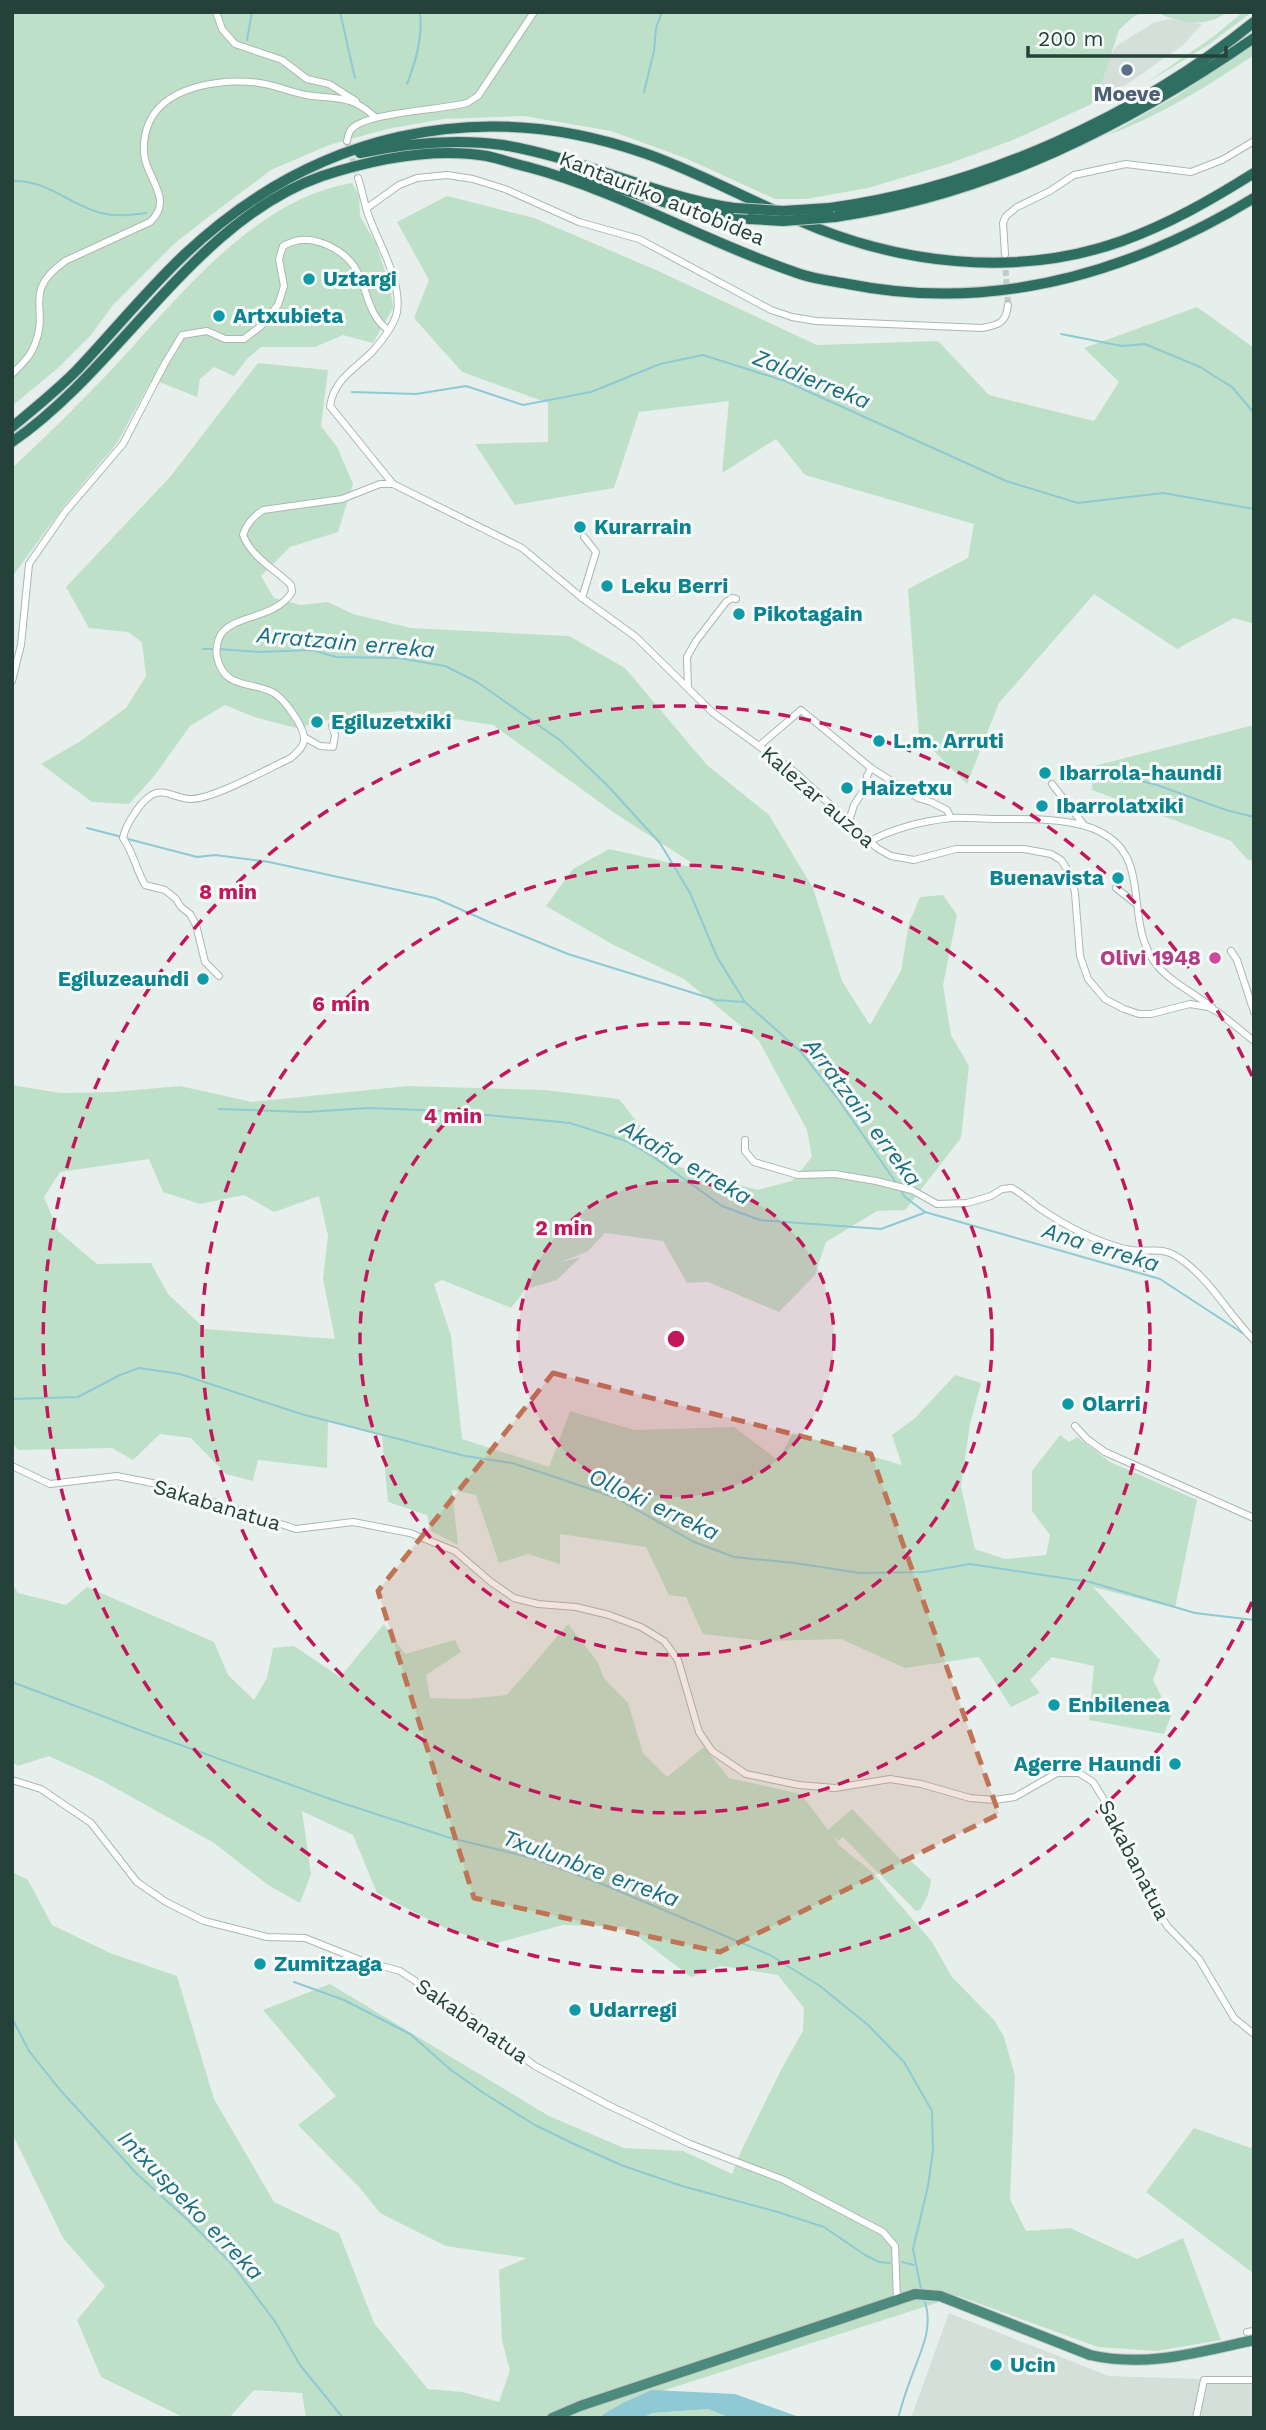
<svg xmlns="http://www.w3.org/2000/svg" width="1266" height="2430" font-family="'Work Sans',sans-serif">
	<rect width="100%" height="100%" fill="#e6efeb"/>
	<g fill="#d4dfda">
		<path d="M1171,19L1202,24L1183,45L1133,80L1097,102L1109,59L1116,46L1155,22Z"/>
		<path d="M949,2313L1109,2376L1199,2379L1254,2377V2418H911Z"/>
	</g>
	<g fill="#bfe0c8" fill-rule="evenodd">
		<path d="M12,12H1147L1134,16L1119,30L1096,102L1013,140L948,164L868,188L806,199H775L685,158L611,131L524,116L443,119L387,129L329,145L271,170L211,215L175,243L113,305L91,335L58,368L12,406Z"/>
		<path d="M1156,12H1227C1206,29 1178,23 1156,12Z"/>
		<path d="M1243,12H1252L1208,45L1143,85L1213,37Z"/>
		<path d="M1254,44V55C1207,87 1159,116 1106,136L1177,96Z"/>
		<path d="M352,183L359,195L360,216L376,244L390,286L393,308L373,343L343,335L315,347H261L247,359L234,376L214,367L200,379L197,397L152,379L117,443L64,506L12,577V468C48,435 82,401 115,366C179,297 254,199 352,183Z"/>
		<path d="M447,196L534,218L656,270L817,345L938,341L989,395L1094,421L1119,382L1084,348L1197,307L1254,348V624L1234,618L1177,649L1094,594L999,703L967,784L919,736L908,589L968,558L974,524L805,475L776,439L722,473L729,401L639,412L614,488L515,505L475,444L548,442V403L462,372L414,318L429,280L397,222Z"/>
		<path d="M258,363L328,370L321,426L337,447L353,484L338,532L290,547L261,576L274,598L301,605L328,602L353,614L411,628L569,636L625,668L707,765L769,815L813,888L842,981L870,1025L901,971L909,923L920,897L943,895L957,915L943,985L951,1035L969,1066L961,1138L905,1210L877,1211L826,1242L815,1275L779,1312L708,1282L687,1283L663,1241L605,1233L587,1252L560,1262L581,1257L557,1280L526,1289L511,1308L442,1280L434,1284L451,1336L462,1439L549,1467L570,1411L634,1430L734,1427L778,1460L793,1433L902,1465L892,1435L915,1418L955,1375L981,1383L970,1424L961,1487L975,1549L1005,1559L1046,1555L1050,1535L1032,1511V1471L1060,1435L1069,1442L1077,1437L1110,1462L1197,1500L1175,1608L1093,1587L1160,1660L1153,1680L1171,1716L1164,1734L1089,1720L1094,1666L1052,1657L1030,1680L1040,1693L1011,1707L979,1657L905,1668L841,1639L764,1641L703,1634L686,1597L669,1595L646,1547L560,1534V1564L528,1554L499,1563L476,1495L452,1490L458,1545L431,1531L427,1515L388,1502L382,1436L328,1420L327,1468L258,1460L253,1481L226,1474L191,1438L160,1434L133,1460L112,1448L18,1450L12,1443V1085L60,1093L114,1092L180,1086L252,1102L408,1086L545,1090L619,1099L670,1164L757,1190L792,1181L812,1157L807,1130L759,1041L684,979L612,944L546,906L573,869L609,849L703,870L616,814L493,725L402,711L344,716L296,728L254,717L225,705L190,726L155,775L129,804L92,802L41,764L79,742L126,708L146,676L142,642L128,632L89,628L66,587L170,477ZM149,1159L163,1192L200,1204L244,1195L274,1212L319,1196L328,1236L323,1279L335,1339L205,1329L168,1294L151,1263L97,1264L58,1231L44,1197L60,1172Z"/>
		<path d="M1254,725V861L1247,859L1231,841L1092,790L1094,766Z"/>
		<path d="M12,1584L18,1593L66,1605L87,1587L214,1642L228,1675L254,1700L267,1678L273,1648L294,1646L340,1677L384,1624L405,1654L455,1640L461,1652L426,1675L430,1698L466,1699L507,1695L568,1624L597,1661L604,1678L628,1703L643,1753L667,1777L704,1747L729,1778L801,1794L828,1830L852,1809L905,1864L910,1860L931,1880C930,1891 926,1901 920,1910L916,1911L843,1837L838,1841L832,1835L839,1845L873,1873L932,1942L952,1977L994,2020L1004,2037L1015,2076L1010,2199L1026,2231L1070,2228L1137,2259L1183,2238L1221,2340L1157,2351L1098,2347L958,2296L656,2393L593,2418H306L302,2393L254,2390L229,2418H185L101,2377L77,2320L105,2286L63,2238L12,2133V1872L28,1880L52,1925L110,1953L177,1976L214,2099L274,2202L339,2233L374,2323L428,2389L462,2392L499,2402L510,2370L502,2341L499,2270L527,2258L446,2246L380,2213L359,2187L298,2125L336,2096L263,2010L330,1984L549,2116L624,2148L683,2151L732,2174L742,2149L783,2066L803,2031L804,2008L778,1975L721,1966L691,1977L625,1927L563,1925L493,1944L445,1928L377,1893L353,1835L302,1811L311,1874L300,1903L268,1885L214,1843L101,1780L49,1756L18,1766L12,1762Z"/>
		<path d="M1194,2128L1251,2148L1254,2140L1253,2273L1146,2192Z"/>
		<path d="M709,2409L731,2418H642L652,2413Z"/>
	</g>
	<path fill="#8ec9d4" d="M652,2390L735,2394L802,2418H731L708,2409L652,2413L642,2418H597L623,2403Z"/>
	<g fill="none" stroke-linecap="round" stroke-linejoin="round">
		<g stroke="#8ec9d4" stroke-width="2">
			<path d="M340,12L355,78"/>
			<path d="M247,40L252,12"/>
			<path d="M407,84C416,61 423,37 420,12"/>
			<path d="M644,92L654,51L656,28L662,12"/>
			<path d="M12,181C50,180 68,205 101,213C116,217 131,215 146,213"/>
			<path d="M1061,334L1122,346L1145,344L1200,367L1232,387L1254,413"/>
			<path d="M352,392L416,394L466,386L523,405L591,392L660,364L703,355L785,381L1006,481L1078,503L1163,493L1254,509"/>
			<path d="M203,649H213"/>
			<path d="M218,649L260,652L312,650L336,657L399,658L445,666L477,682L561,741L606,784L660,843L690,893L717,957L745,1002L801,1052L838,1099L897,1184"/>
			<path d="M1113,774L1157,785L1226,810L1254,817"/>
			<path d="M87,828L122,837"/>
			<path d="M128,839L197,857L215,855L269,862L435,898L489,922L568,954L716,1000L744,1002"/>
			<path d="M219,1109L306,1112L369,1108L446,1111L570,1123L626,1141L652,1156L722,1206L760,1220L881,1229L924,1213"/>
			<path d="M900,1189L905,1197L925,1212L1160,1279L1244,1334"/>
			<path d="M12,1399L78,1397L120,1375L139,1368L180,1374L301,1414L465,1456L512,1463L555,1477L616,1498L694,1542L734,1557L795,1563L860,1573L923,1572L970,1564L1090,1582L1195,1613L1254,1620"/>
			<path d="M12,1682L150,1734L333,1800L447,1837L532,1858L607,1886L770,1955L820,1986L868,2025L904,2062L932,2111L933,2151L928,2186L913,2249L921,2289"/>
			<path d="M294,1982L344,2000L410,2034L451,2070L485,2094L535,2125L572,2143L621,2165L682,2186L778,2212L824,2227L865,2255L879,2262L890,2263"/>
			<path d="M12,2018L29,2051L61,2091L137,2174L188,2220L232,2264L276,2323L300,2365L343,2418"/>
			<path d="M902,2262L914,2265"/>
			<path d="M898,2418C902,2405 905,2393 910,2381C919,2354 934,2330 925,2302"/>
		</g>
		<g stroke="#bfccc8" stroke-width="6" stroke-dasharray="6 3" stroke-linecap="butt">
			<path d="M347,141L358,178"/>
			<path d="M1005,261L1008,305"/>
		</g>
		<g stroke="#a8b8b2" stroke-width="8">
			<g id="minor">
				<path d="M216,12L222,29L235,44L282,60L307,79L329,84L356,101"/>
				<path d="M347,141C348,138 348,134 350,131C362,112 443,110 467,103L478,96L534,12"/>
				<path d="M358,178C362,190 364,202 368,214C378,243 402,280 397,312C394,326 381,342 371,353C353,370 334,380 330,406L393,484L522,548L582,598L636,637L712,712L796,773L877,848L891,856L914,860L956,849H1024L1051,854L1061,860L1071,875L1075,893L1080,956L1088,979L1105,999L1124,1009L1139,1014H1151L1190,1004L1208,1007L1218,1012L1254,1041"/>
				<path d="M367,208L399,185L417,178L447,175L473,179L505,189L579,222L639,239L771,310L792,317L816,321L982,328C999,325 1006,323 1008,305"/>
				<path d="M1005,254L1003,223L1006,216L1017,207L1050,191L1074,175L1126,164L1191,172L1222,160L1254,141"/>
				<path d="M12,374C21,365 31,356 35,344C50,307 21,293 65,261L150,222C173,201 150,182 145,159C142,145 145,129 152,117C171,85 225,78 259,83C275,85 290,92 306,95C337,100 350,94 375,117"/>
				<path d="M582,598L596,552L584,537"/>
				<path d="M12,681L21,645L29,564L65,512L123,444L164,365L182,335L207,331L225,339H244L261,326L278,305L284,286L279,259L283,246C298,238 309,238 325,244C375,265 356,305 388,330"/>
				<path d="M688,688L687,657L696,641L726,602L732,598L736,599"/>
				<path d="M304,737L320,746L333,747L335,735L332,726"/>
				<path d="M759,746L801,710L871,768L918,798L931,802L947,810L951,818C965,817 979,819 994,819C1040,820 1118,812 1132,872C1140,905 1135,936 1156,964C1170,982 1194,993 1212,1007"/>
				<path d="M1052,784L1084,825"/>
				<path d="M849,821L854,805L866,787L867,776L871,768"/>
				<path d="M870,841C895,828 922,821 951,818"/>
				<path d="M1116,888L1135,903"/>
				<path d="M1231,951L1237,960L1254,1012"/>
				<path d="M219,976L205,962L196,925L190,914L181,907L176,899L165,890L145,885C136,869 133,852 123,838C125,826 139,804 149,797C162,786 176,799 190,799C212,800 269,768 291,758C296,753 303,748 304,741C306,728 283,697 272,692C249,681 224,689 217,657C216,651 217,642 220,636C232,614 275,620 292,592L291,585C275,569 252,558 243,535C247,523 253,517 263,510L342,499L380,484H393"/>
				<path d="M745,1140V1151L754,1162L798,1175L835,1174L876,1181L912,1190L937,1204L967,1203L991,1196L1002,1189L1012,1188C1021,1193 1029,1200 1038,1207C1064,1225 1094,1241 1125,1249C1151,1255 1161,1242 1186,1263C1213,1284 1230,1316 1254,1340"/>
				<path d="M1075,1426L1087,1439L1105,1452L1254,1518"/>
				<path d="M12,1466L50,1484L117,1476L157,1484L296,1529L353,1522L410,1533L455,1551L491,1582L514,1598L538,1604L576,1607L609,1615L641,1627L664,1641L678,1660L699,1732L712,1751L746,1774L799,1785L835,1788L890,1779L921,1784L970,1798L995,1800L1015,1797L1057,1773H1079L1093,1782L1106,1803L1157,1911L1168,1927L1199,1959L1234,2018L1254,2034"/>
				<path d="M12,1780L41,1789L91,1823L137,1882L166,1902L204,1921L267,1937L305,1938L360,1960L400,1971L473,2019L535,2066L608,2105L690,2144L784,2180L883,2232L895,2246L897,2299"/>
				<path d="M1247,2332L1254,2331"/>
				<path d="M1196,2418L1204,2380H1254"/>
			</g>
		</g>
		<g stroke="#c2cac8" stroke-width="12">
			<path id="trunk" d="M552,2418L580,2406L915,2294L940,2296L1090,2355C1146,2368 1199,2352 1254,2340"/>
		</g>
		<g stroke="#c2cac8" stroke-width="12">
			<g id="motorway">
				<path d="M360,153C407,143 454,138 503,145C582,158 654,196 734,208"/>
				<path d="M565,171C626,190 685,213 750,219"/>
				<path d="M830,208C979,188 1138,116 1254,22"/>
				<path d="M835,217C989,195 1128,125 1254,38"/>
				<path d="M795,219C896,264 1016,279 1122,241C1169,224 1211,200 1254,173"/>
				<path d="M12,427C34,409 56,391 76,371C112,333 146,291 184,255C312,134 476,95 644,153C688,168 731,191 774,210"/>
				<path d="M12,442C120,368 195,220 322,176C374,159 432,147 487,156C501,159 514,164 528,167C622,192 707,243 800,274C815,279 832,281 848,284C992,313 1130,273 1254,198"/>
			</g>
		</g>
		<use href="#minor" stroke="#fff" stroke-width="6"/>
		<use href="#trunk" stroke="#4c8a7c" stroke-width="10"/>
		<use href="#motorway" stroke="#2f6f62" stroke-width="10"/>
		<g stroke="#c2cac8" stroke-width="12" stroke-linecap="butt">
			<g id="motorway-bridge">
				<path d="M734,208L783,211L830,208"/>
				<path d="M750,219L783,221L835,217"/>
			</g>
		</g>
		<use href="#motorway-bridge" stroke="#2f6f62" stroke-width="10"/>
	</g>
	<path fill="#c07456" fill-opacity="0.2" stroke="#c07456" stroke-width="5" stroke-dasharray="14 9" stroke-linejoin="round" d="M553,1373L871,1454L999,1814L720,1952L474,1898L378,1591Z"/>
	<circle cx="676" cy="1339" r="158" fill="#c2185b" fill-opacity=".12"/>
	<g fill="none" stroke="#c2185b" stroke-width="3.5" stroke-dasharray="12 9">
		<circle cx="676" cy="1339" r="158"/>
		<circle cx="676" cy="1339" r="316"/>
		<circle cx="676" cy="1339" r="474"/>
		<path d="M1252 1602A633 633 0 1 1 1252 1076"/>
	</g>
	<circle fill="#5c6f8a" stroke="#f7fbf9" stroke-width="2.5" cx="1127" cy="70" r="7"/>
	<g fill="#0f9aa8" stroke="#f7fbf9" stroke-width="2.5">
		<circle cx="309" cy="279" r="7"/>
		<circle cx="219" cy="316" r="7"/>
		<circle cx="580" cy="527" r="7"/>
		<circle cx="607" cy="586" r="7"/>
		<circle cx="739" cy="614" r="7"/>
		<circle cx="317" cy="722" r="7"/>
		<circle cx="879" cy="741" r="7"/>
		<circle cx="1045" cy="773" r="7"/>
		<circle cx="847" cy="788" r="7"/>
		<circle cx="1042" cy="806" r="7"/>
		<circle cx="1118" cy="878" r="7"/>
		<circle cx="203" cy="979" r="7"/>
		<circle cx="1068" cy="1404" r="7"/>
		<circle cx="1054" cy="1705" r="7"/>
		<circle cx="1175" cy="1764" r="7"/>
		<circle cx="260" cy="1964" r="7"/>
		<circle cx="575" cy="2010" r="7"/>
		<circle cx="996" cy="2365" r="7"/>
	</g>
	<circle fill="#d1479c" stroke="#f7fbf9" stroke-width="2.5" cx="1215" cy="958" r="7"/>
	<g text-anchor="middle" stroke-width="6" stroke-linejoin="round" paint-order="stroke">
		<g font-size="21" font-weight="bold" fill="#4e5e75" stroke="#f7fbf9">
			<text x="1127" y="101">Moeve</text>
		</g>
		<g font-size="21" fill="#24423a" stroke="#f7fbf9">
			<text transform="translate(662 198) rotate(22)" y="7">Kantauriko autobidea</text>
			<text transform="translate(818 797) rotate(41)" y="7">Kalezar auzoa</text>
			<text transform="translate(217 1505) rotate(17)" y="7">Sakabanatua</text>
			<text transform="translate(1134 1860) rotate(63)" y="7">Sakabanatua</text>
			<text transform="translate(472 2021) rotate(35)" y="7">Sakabanatua</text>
		</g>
		<g font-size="21" font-weight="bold" fill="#0d838f" stroke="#f7fbf9" text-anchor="start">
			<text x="323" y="286">Uztargi</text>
			<text x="233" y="323">Artxubieta</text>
			<text x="594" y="534">Kurarrain</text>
			<text x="621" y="593">Leku Berri</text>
			<text x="753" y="621">Pikotagain</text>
			<text x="331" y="729">Egiluzetxiki</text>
			<text x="893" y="748">L.m. Arruti</text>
			<text x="1059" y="780">Ibarrola-haundi</text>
			<text x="861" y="795">Haizetxu</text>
			<text x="1056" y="813">Ibarrolatxiki</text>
			<text x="1104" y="885" text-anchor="end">Buenavista</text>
			<text x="189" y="986" text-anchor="end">Egiluzeaundi</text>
			<text x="1082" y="1411">Olarri</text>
			<text x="1068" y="1712">Enbilenea</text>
			<text x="1161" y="1771" text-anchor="end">Agerre Haundi</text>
			<text x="274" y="1971">Zumitzaga</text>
			<text x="589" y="2017">Udarregi</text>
			<text x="1010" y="2372">Ucin</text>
		</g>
		<g font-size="21" font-weight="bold" fill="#b23c85" stroke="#f7fbf9" text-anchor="end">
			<text x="1201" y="965">Olivi 1948</text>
		</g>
		<g font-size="23" font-style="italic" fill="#1c6f80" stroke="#f7fbf9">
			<text transform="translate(812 379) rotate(22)" y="8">Zaldierreka</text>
			<text transform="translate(346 642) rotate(5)" y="8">Arratzain erreka</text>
			<text transform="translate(863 1112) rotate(53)" y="8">Arratzain erreka</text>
			<text transform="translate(686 1162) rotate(30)" y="8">Akaña erreka</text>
			<text transform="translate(1101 1247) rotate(17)" y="8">Ana erreka</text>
			<text transform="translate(654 1504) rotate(25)" y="8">Olloki erreka</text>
			<text transform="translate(591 1868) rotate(20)" y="8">Txulunbre erreka</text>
			<text transform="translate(191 2205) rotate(46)" y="8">Intxuspeko erreka</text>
		</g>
	</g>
	<circle cx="676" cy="1339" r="10" fill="#c2185b" stroke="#f7fbf9" stroke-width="3.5"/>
	<g font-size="21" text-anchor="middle" font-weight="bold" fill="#c2185b" stroke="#f7fbf9" stroke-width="6" stroke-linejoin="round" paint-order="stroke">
		<text x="228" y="899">8 min</text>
		<text x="341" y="1011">6 min</text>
		<text x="453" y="1123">4 min</text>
		<text x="564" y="1235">2 min</text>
	</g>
	<rect width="1266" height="2430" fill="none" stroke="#24423a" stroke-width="28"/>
	<path d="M1028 46v10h198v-10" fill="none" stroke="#24423a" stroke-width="3.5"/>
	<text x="1038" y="46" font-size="21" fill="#24423a" stroke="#f7fbf9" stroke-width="5" paint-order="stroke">200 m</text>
</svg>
